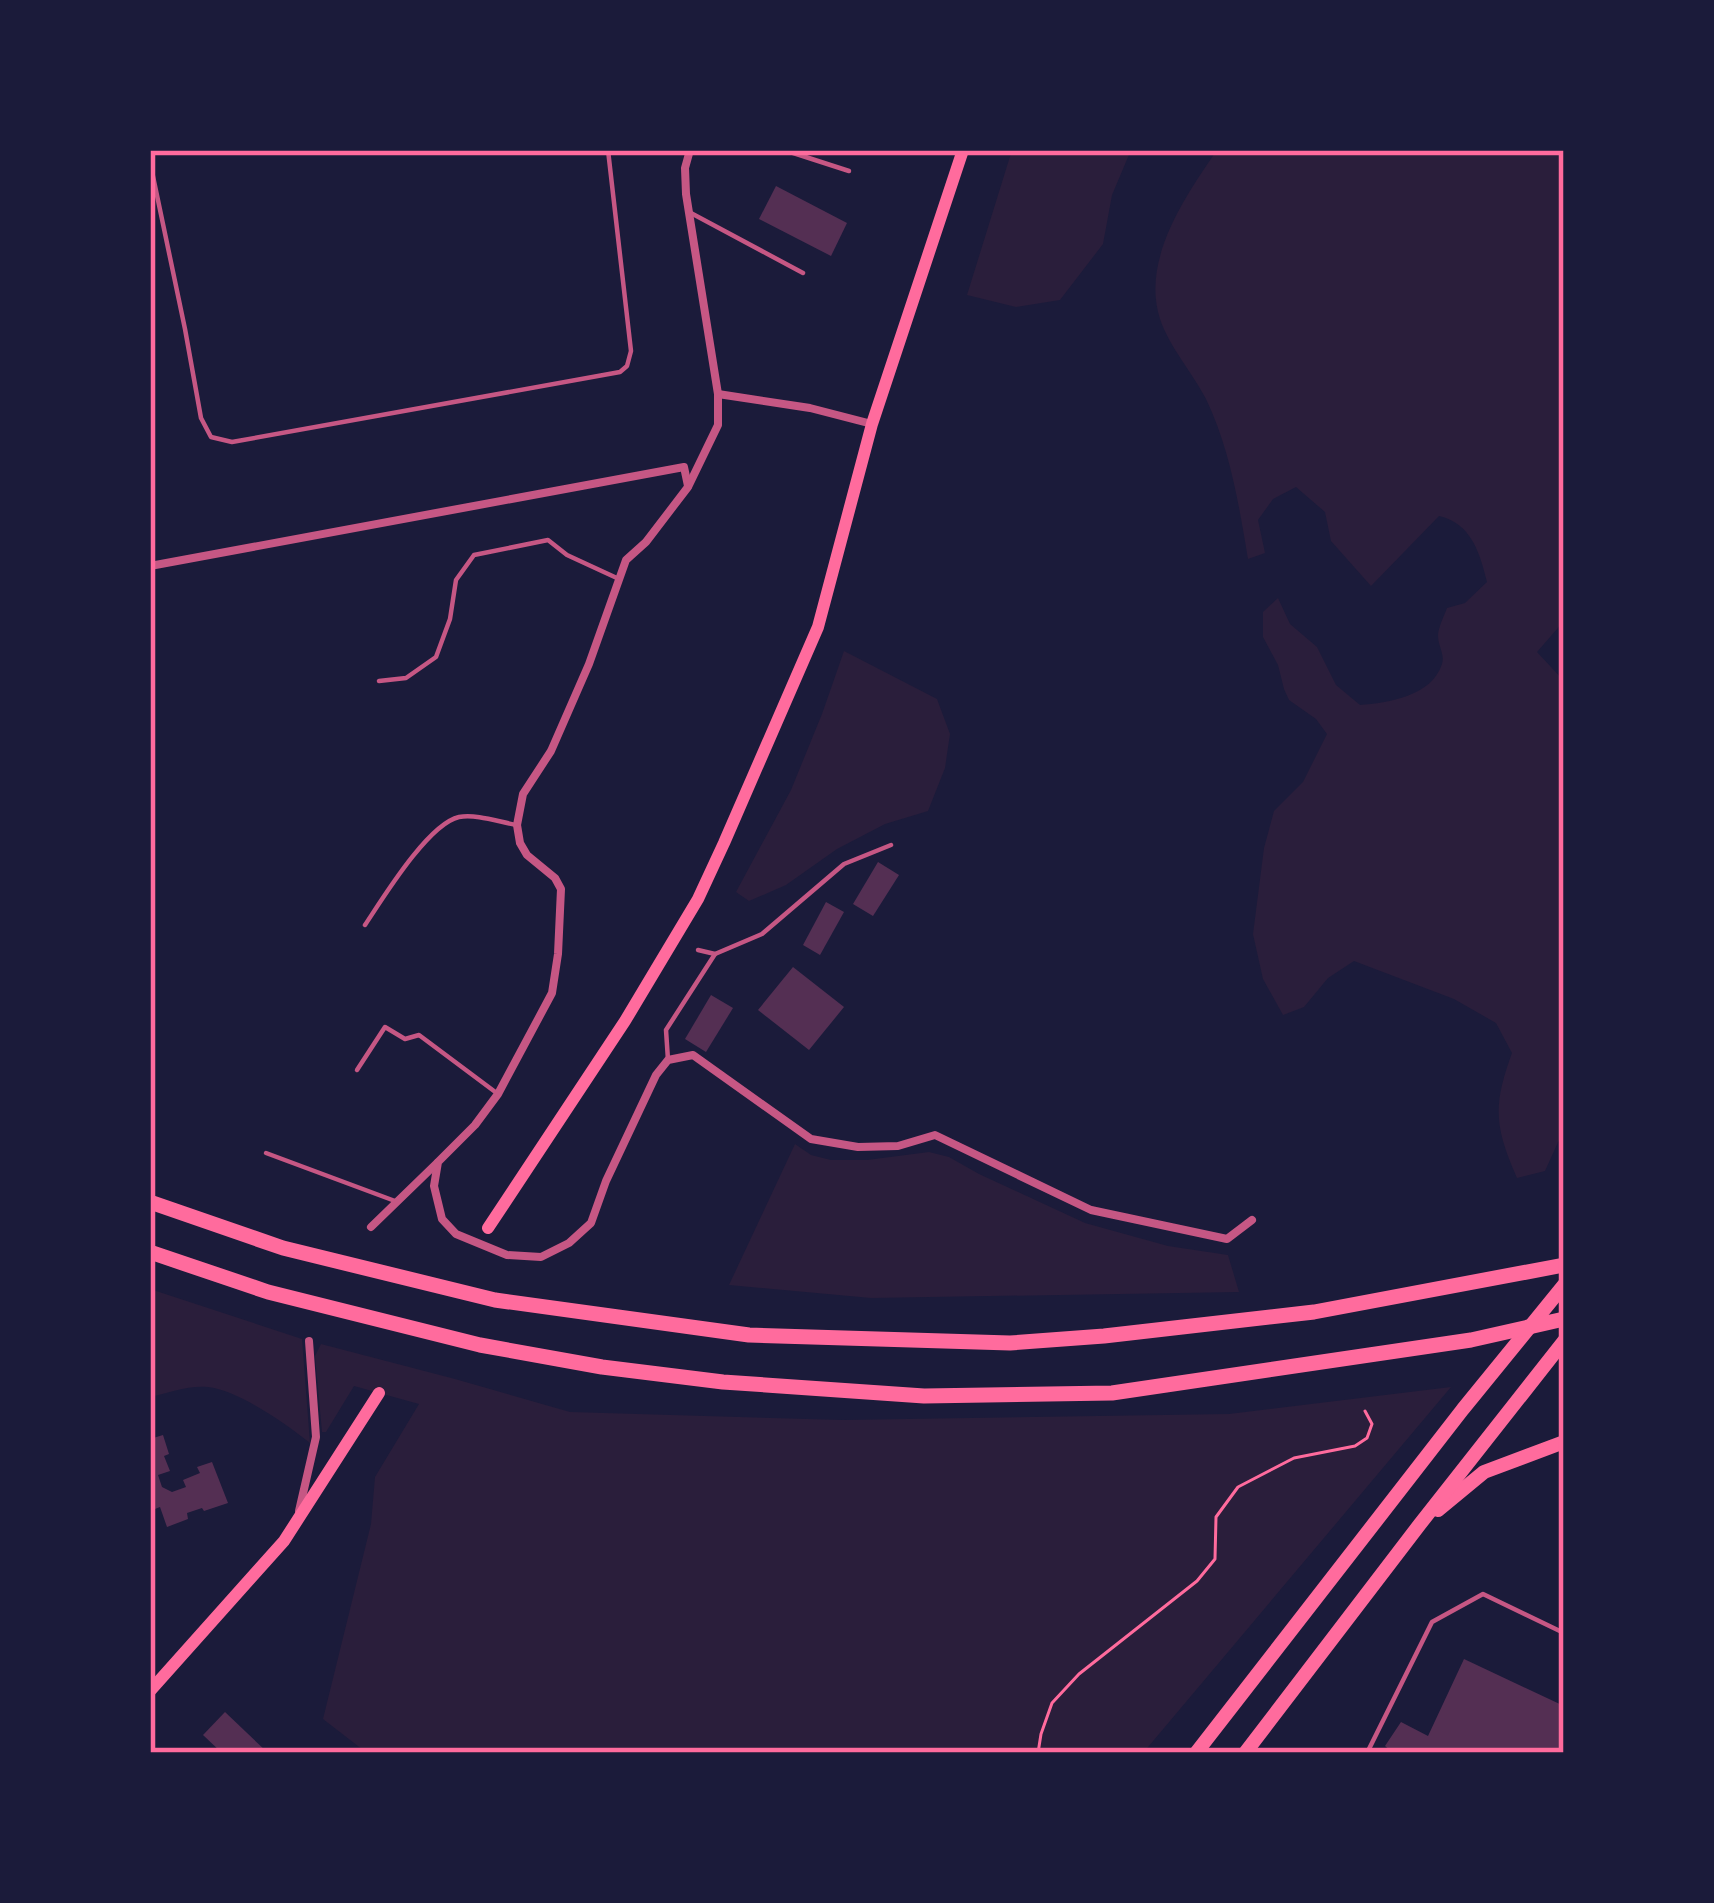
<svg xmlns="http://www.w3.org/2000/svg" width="1714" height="1903" font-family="Montserrat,sans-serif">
	<rect width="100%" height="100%" fill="#1b1b3a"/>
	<g fill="#2a1e3b">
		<path d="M1012,150H1131L1112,195L1103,244L1060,300L1016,307L967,295Z"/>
		<path d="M1217,150H1564V621L1537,652L1564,681V1129L1545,1171L1517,1178C1494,1126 1493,1105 1512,1053L1496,1023L1454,999L1354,961L1328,978L1304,1007L1283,1015L1263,979L1253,934L1264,848L1274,811L1303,782L1327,734L1316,719L1289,700L1284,689L1278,665L1263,637V612L1278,598L1290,624L1317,647L1336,685L1360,705C1388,703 1432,696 1442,664C1445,654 1438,646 1438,636C1438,628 1444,616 1447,608L1465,603L1487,582C1480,553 1471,523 1439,516L1371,586L1331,541L1325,512L1296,487L1273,499L1258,520L1265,553L1248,559C1239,505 1230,449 1206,399C1192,372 1170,348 1160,319C1141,260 1185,197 1217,150Z"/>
		<path d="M844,651L937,699L950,734L945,768L928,811L885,824L837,849L786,885L749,901L736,892L791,790L822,714Z"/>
		<path d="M795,1144L811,1155L831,1160H867L929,1152L949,1157L979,1174L1085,1223L1168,1246L1228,1255L1239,1292L871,1298L729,1285Z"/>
		<path d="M150,1289L302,1339L310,1443C286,1424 238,1390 208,1387C189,1385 168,1393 150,1397Z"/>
		<path d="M321,1344L455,1379L570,1412L843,1420L1229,1414L1451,1387L1143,1753H367L323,1719L371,1524L375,1477L419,1404L354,1386L326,1432H322L315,1356Z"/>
	</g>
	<g fill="#542f53">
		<path d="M776,186L847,223L831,256L759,219Z"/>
		<path d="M878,862L899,875L873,916L853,904Z"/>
		<path d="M826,902L844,912L820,955L803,945Z"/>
		<path d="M793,967L844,1007L809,1050L758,1010Z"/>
		<path d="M711,995L733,1008L706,1052L685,1039Z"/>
		<path d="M163,1435L169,1454L164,1456L170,1471L158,1475L162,1487L172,1492L186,1487L183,1480L200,1473L197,1467L212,1462L228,1503L204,1511L202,1508L187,1513L188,1519L167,1527L160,1507L150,1511V1439Z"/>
		<path d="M1464,1659L1564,1706V1753H1393L1385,1746L1401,1722L1428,1736Z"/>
		<path d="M225,1712L268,1753H222L203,1735Z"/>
	</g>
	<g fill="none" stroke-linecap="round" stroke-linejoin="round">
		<path stroke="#ff6b9d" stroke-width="3" d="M1038,1753L1041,1734L1052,1703L1079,1674L1197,1581L1215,1559L1216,1517L1238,1487L1294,1458L1355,1446L1367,1438L1372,1424L1365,1411"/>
		<g stroke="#c65784" stroke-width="4.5">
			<path d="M784,150L849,171"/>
			<path d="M150,162L185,329L201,418L211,437L232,442L620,372L627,366L631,351L608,150"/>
			<path d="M689,212L803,273"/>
			<path d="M379,681L406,678L436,657L450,619L456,580L474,555L548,540L567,555L619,579"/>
			<path d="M365,925C383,898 428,824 459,817C477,814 499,822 517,825"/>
			<path d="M698,950L715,954"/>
			<path d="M668,1060L666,1030L715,954L762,934L844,864L891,845"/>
			<path d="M357,1070L385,1027L405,1039L419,1035L498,1094"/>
			<path d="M266,1153L395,1201"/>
			<path d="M1367,1753L1432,1622L1483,1594L1564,1633"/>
		</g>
		<g stroke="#c65784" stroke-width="8">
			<path d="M690,150L685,168L686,194L718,394V425L688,487L646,542L626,560L589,664L551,751L523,794L517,825L520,843L527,855L555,878L561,889L558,954L552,993L498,1094L475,1125L438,1162L434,1186L442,1219L456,1234L507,1255L541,1257L569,1243L591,1223L606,1181L656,1075L668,1060L693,1055L811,1139L858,1147L898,1146L935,1135L1091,1210L1227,1239L1252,1220"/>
			<path d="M718,394L810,408L872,424"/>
			<path d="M150,566L684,467L688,486"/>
			<path d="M371,1227L437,1163"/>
			<path d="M299,1511L316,1437L309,1341"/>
		</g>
		<g stroke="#ff6b9d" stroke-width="12">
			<path d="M488,1228L625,1021L698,899L724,843L818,627L872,424L963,150"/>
			<path d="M150,1691L284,1541L379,1393"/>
		</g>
		<g stroke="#ff6b9d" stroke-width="14">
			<path d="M1438,1510L1484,1472L1564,1442"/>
			<path d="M1196,1753L1463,1409L1564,1285"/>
			<path d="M1245,1753L1420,1524L1564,1341"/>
		</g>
		<g stroke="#ff6b9d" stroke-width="15">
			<path d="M150,1202L283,1248L495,1300L749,1335L1010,1343L1104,1336L1314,1312L1564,1265"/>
			<path d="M150,1252L268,1292L480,1345L602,1367L723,1382L924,1396L1112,1393L1471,1340L1564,1319"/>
		</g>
	</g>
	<rect width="1714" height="1903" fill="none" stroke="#1b1b3a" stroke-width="306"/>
	<rect x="153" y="153" width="1408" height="1597" fill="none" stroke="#ff6b9d" stroke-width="4.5"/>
</svg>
